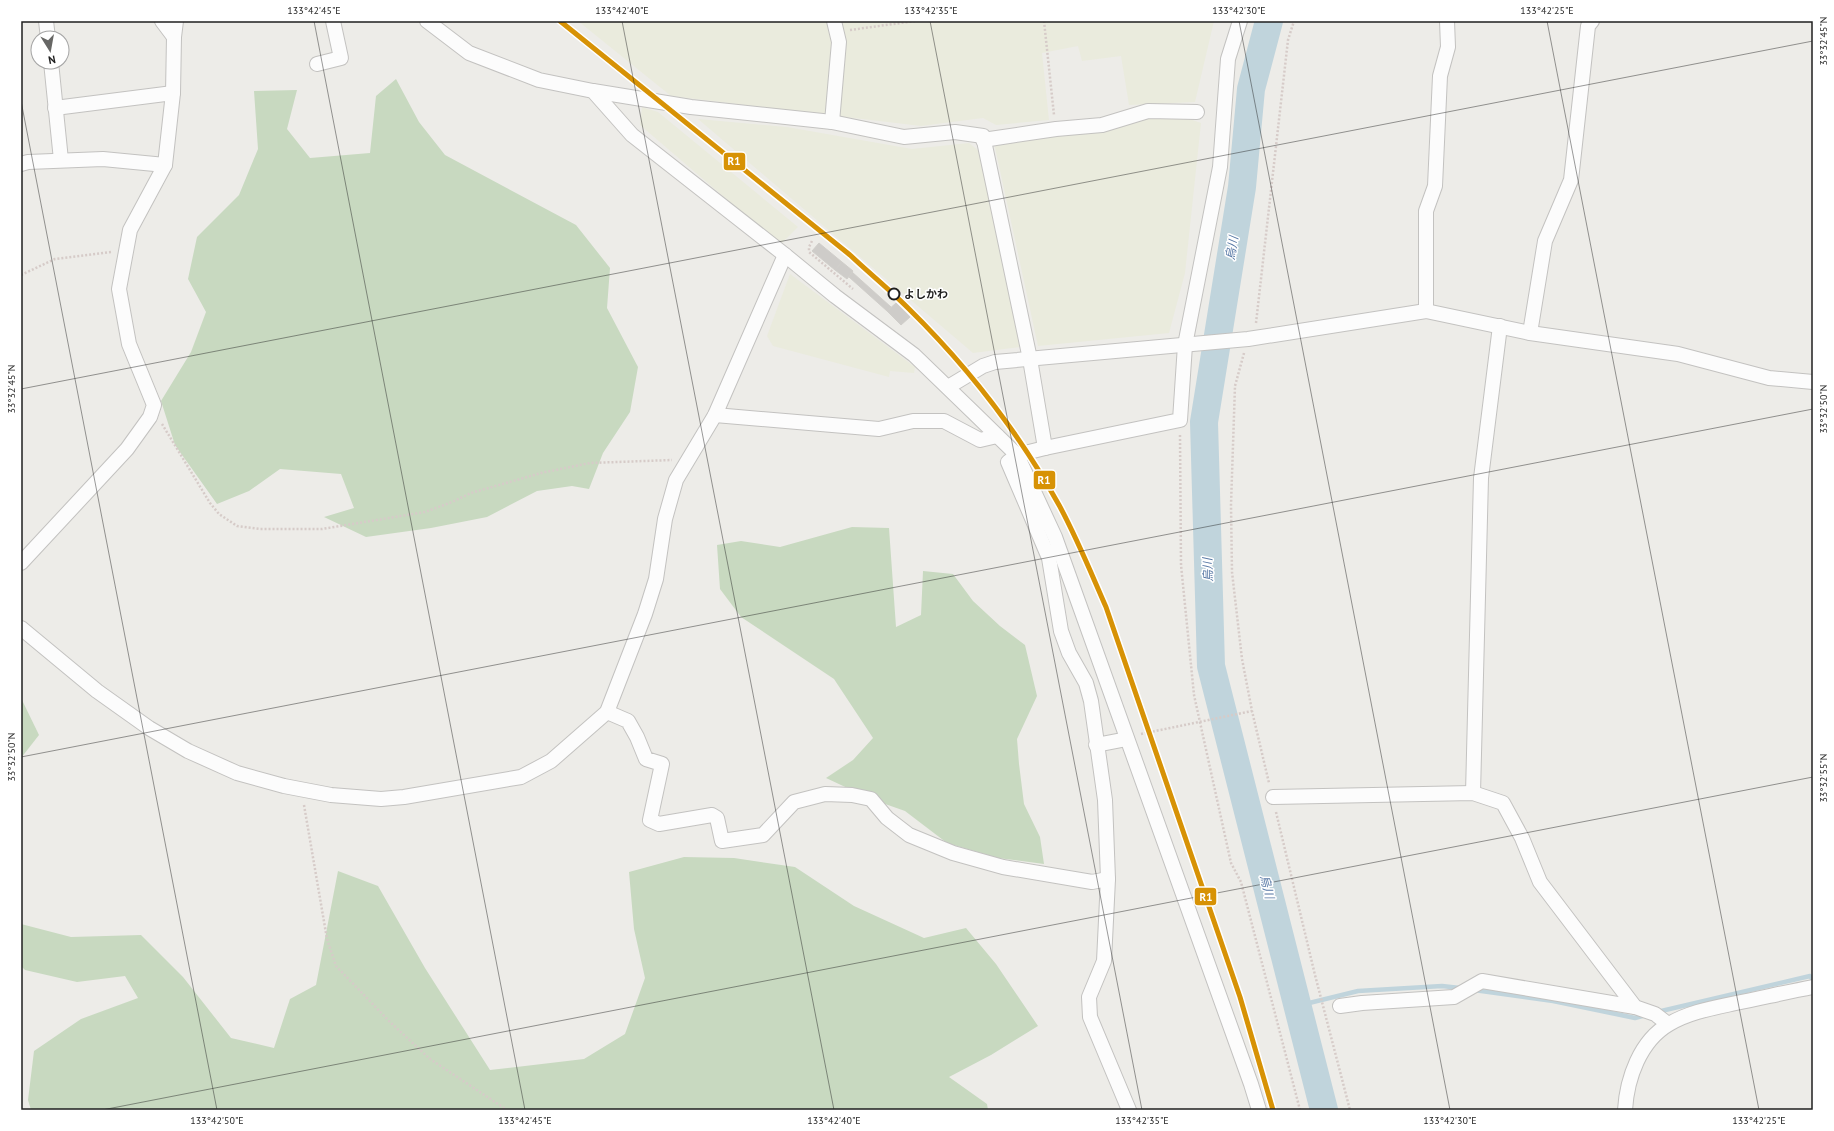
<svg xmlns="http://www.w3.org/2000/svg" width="1834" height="1131" font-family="'PT Sans','Noto Sans JP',sans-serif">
	<rect width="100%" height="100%" fill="#edece8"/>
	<g fill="#eaebdd">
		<path d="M578,21H1214L1195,102L1129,105L1121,56L1082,61L1078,46L1042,53L1049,120L996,125L983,118L921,126L671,96Z"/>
		<path d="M642,107L658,112L798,227L780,245L640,125Z"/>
		<path d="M1181,116L1201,123L1185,273L1169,333L1038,346L994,143L1096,132L1150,118Z"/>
		<path d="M698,119L787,127L912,149L969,143L979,151L1020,347L973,353Z"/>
		<path d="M790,274L915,367L914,373L890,371L889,377L773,346L767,336Z"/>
	</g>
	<g fill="#c8d9c0">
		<path d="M396,79L419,122L445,155L576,225L610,268L607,308L638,367L630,412L603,453L589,489L572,486L537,491L487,517L431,528L366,537L324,517L354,508L341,474L280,469L249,491L217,504L175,445L161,401L191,352L206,312L188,279L197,237L239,195L258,149L254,91L297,90L287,129L310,158L370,153L376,96Z"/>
		<path d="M852,527L889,528L896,627L921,615L923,571L953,574L973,601L1000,626L1025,645L1037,696L1017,739L1019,764L1024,804L1040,837L1044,864L998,858L947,843L905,811L871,799L826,778L853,760L873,738L834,679L741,617L720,589L717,545L741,541L780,547Z"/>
		<path d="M21,698L39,735L21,758Z"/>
		<path d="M684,857L734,858L795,867L854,906L924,938L966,928L996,964L1038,1026L991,1055L949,1077L987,1104L988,1110H31L28,1100L34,1051L81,1019L138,998L125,976L77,982L25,970L21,966V924L71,937L141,935L183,977L231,1038L274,1048L290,999L316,985L338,871L378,886L425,968L490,1070L584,1059L625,1034L645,978L634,929L629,872Z"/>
	</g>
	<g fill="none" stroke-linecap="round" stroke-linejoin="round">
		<g stroke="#c0d4dc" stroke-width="4.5">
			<path d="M1474,990L1553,1001L1635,1018L1646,1015"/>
			<path d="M1297,1006L1358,991L1442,986L1460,988"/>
			<path d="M1657,1012L1810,976L1813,980"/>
		</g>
		<path stroke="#c0d4dc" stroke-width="28" d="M1269,21L1251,89L1242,187L1204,422L1211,666L1324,1110"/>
	</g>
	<g fill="#ceccc9" stroke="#d0ceca">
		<path d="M819,243L842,262L835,270L812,251Z"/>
		<path d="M842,262L853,271L847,279L835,270Z"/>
		<path d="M852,272L891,307L887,311L849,277Z"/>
		<path d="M896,303L910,317L901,325L887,311Z"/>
	</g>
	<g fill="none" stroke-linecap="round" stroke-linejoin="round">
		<g stroke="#c3c2c0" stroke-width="16">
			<g id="street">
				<path d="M46,21L48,38"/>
				<path d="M162,21L174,37"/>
				<path d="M427,21L469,53L539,80L593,91L632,135L785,255L835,296L914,355L975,414L1017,455L1055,537L1251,1084L1259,1110"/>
				<path d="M51,62L61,160"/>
				<path d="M317,64L341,58L333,21"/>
				<path d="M593,91L691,107L832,122L904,137L955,132L983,136L1030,359L1045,448"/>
				<path d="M55,108L173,93"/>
				<path d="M832,122L839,42L834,21"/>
				<path d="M983,140L1056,129L1102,125L1148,111L1197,112"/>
				<path d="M21,164L28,162L103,159L165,165"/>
				<path d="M1426,311V211L1435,186L1440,76L1448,47L1447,21"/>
				<path d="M1530,333L1545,241L1571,180L1588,26L1592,21"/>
				<path d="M948,387L983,366L995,362L1248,339L1426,311L1530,333L1678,354L1769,378L1813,382"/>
				<path d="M715,415L879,429L913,421H944L980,440L997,436"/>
				<path d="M21,563L127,449L150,417L154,405L129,344L119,289L130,230L165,165L173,93L174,37L176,21"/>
				<path d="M21,628L97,691L149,728L188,751L237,773L284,786L331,795L381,799L404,797L521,777L551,761L607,712L645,614L656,579L665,519L676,480L715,415L785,255"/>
				<path d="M607,712L628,721L637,737L646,759L662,764L650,820L659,824L712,815L717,818L722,841L763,835L794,802L825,794L852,795L871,799L887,818L909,835L953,853L1003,867L1092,882L1108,879"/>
				<path d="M1096,745L1127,739"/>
				<path d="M1473,793L1481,478L1500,326"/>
				<path d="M1273,797L1473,793L1503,803L1522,838L1540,882L1635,1007L1655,1014L1668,1024"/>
				<path d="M1340,1006L1362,1003L1454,997L1482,981L1635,1007"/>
				<path d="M1129,1110L1090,1017L1089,997L1104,961L1108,879L1105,800L1091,701L1086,683L1069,653L1061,631L1049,558L1008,462L1017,455L1045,448L1180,420L1185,345L1220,167L1228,59L1240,21"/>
				<path d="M1625,1110C1627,1078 1640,1041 1669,1024C1689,1012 1713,1008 1736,1003C1761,998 1787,992 1813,987"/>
			</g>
		</g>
		<g stroke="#d6cbc8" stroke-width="2.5" stroke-dasharray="2 2" stroke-linecap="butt">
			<path d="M1044,21L1054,115"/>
			<path d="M850,30L915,21"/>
			<path d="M812,241L809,247V252L853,289"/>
			<path d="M21,275L55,259L111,252"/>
			<path d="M1256,323L1288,40L1294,21"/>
			<path d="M1244,353L1235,386L1231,505L1232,572L1242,659L1252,711L1269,783"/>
			<path d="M162,424L210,503L219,514L237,526L260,529H322L425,512L452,502L471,493L541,473L590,463L672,460"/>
			<path d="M1180,435L1181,565L1194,695L1231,863L1241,882L1300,1110"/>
			<path d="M1141,734L1252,711"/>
			<path d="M304,805L327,939L336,966L390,1022L430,1059L507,1110"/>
			<path d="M1276,812L1315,975L1350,1110"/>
		</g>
		<use href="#street" stroke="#fcfcfc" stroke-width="14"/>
		<g stroke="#fff" stroke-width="8">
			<path id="rail-1" d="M560,21L850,255C869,273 890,290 908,308C967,366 1019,433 1059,505C1077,538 1091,573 1106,607L1240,997L1273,1110"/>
		</g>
		<use href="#rail-1" stroke="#d79205" stroke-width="5"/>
	</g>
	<path fill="none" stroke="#1f1f1f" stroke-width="1" stroke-opacity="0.45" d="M314,21L525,1110M622,21L834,1110M930,21L1142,1110M1239,21L1450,1110M1547,21L1759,1110M21,101L217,1110M21,389L1813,41M21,757L1813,409M102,1110L1813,777"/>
	<circle fill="#fff" stroke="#1f1f1f" stroke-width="2" cx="894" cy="294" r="5.5"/>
	<g text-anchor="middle" stroke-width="3" stroke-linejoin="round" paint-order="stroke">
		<g font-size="11" font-weight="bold" fill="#1f1f1f" stroke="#fff" text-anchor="start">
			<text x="904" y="298">よしかわ</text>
		</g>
		<g font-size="12" font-style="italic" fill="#5677a4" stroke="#fff">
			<text transform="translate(1232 248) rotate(-81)" y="4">烏川</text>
			<text transform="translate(1208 570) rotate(-92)" y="4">烏川</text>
			<text transform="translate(1267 887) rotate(76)" y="4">烏川</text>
		</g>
	</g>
	<g stroke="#fff" stroke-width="1.5">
		<rect x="723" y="152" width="23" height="19" rx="4" fill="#d79205"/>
		<rect x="1033" y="470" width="23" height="20" rx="4" fill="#d79205"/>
		<rect x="1194" y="887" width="23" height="19" rx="4" fill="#d79205"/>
	</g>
	<g font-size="11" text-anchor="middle" font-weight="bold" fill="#fff">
		<text x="734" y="165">R1</text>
		<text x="1044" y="484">R1</text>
		<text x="1206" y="901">R1</text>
	</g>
	<rect width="1834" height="1131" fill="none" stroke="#ffffff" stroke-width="44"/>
	<g transform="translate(50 50) rotate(169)"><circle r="19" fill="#ffffff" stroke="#a5a5a5"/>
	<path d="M0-3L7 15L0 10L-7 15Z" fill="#676765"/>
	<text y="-6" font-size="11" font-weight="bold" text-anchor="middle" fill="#1f1f1f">N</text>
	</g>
	<rect x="22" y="22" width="1790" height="1087" fill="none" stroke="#1f1f1f" stroke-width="1.5"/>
	<g font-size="10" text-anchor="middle" fill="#1f1f1f">
		<text x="314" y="14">133°42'45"E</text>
		<text x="622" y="14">133°42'40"E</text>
		<text x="931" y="14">133°42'35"E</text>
		<text x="1239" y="14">133°42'30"E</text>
		<text x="1547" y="14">133°42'25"E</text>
		<text transform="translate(1823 41) rotate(-90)" y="4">33°32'45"N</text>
		<text transform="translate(11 389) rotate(-90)" y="4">33°32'45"N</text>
		<text transform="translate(1823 409) rotate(-90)" y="4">33°32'50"N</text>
		<text transform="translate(11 757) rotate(-90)" y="4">33°32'50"N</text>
		<text transform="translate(1823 778) rotate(-90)" y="4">33°32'55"N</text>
		<text x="217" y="1124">133°42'50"E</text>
		<text x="525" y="1124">133°42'45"E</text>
		<text x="834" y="1124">133°42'40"E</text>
		<text x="1142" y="1124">133°42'35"E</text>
		<text x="1450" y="1124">133°42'30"E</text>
		<text x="1759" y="1124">133°42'25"E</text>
	</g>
</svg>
